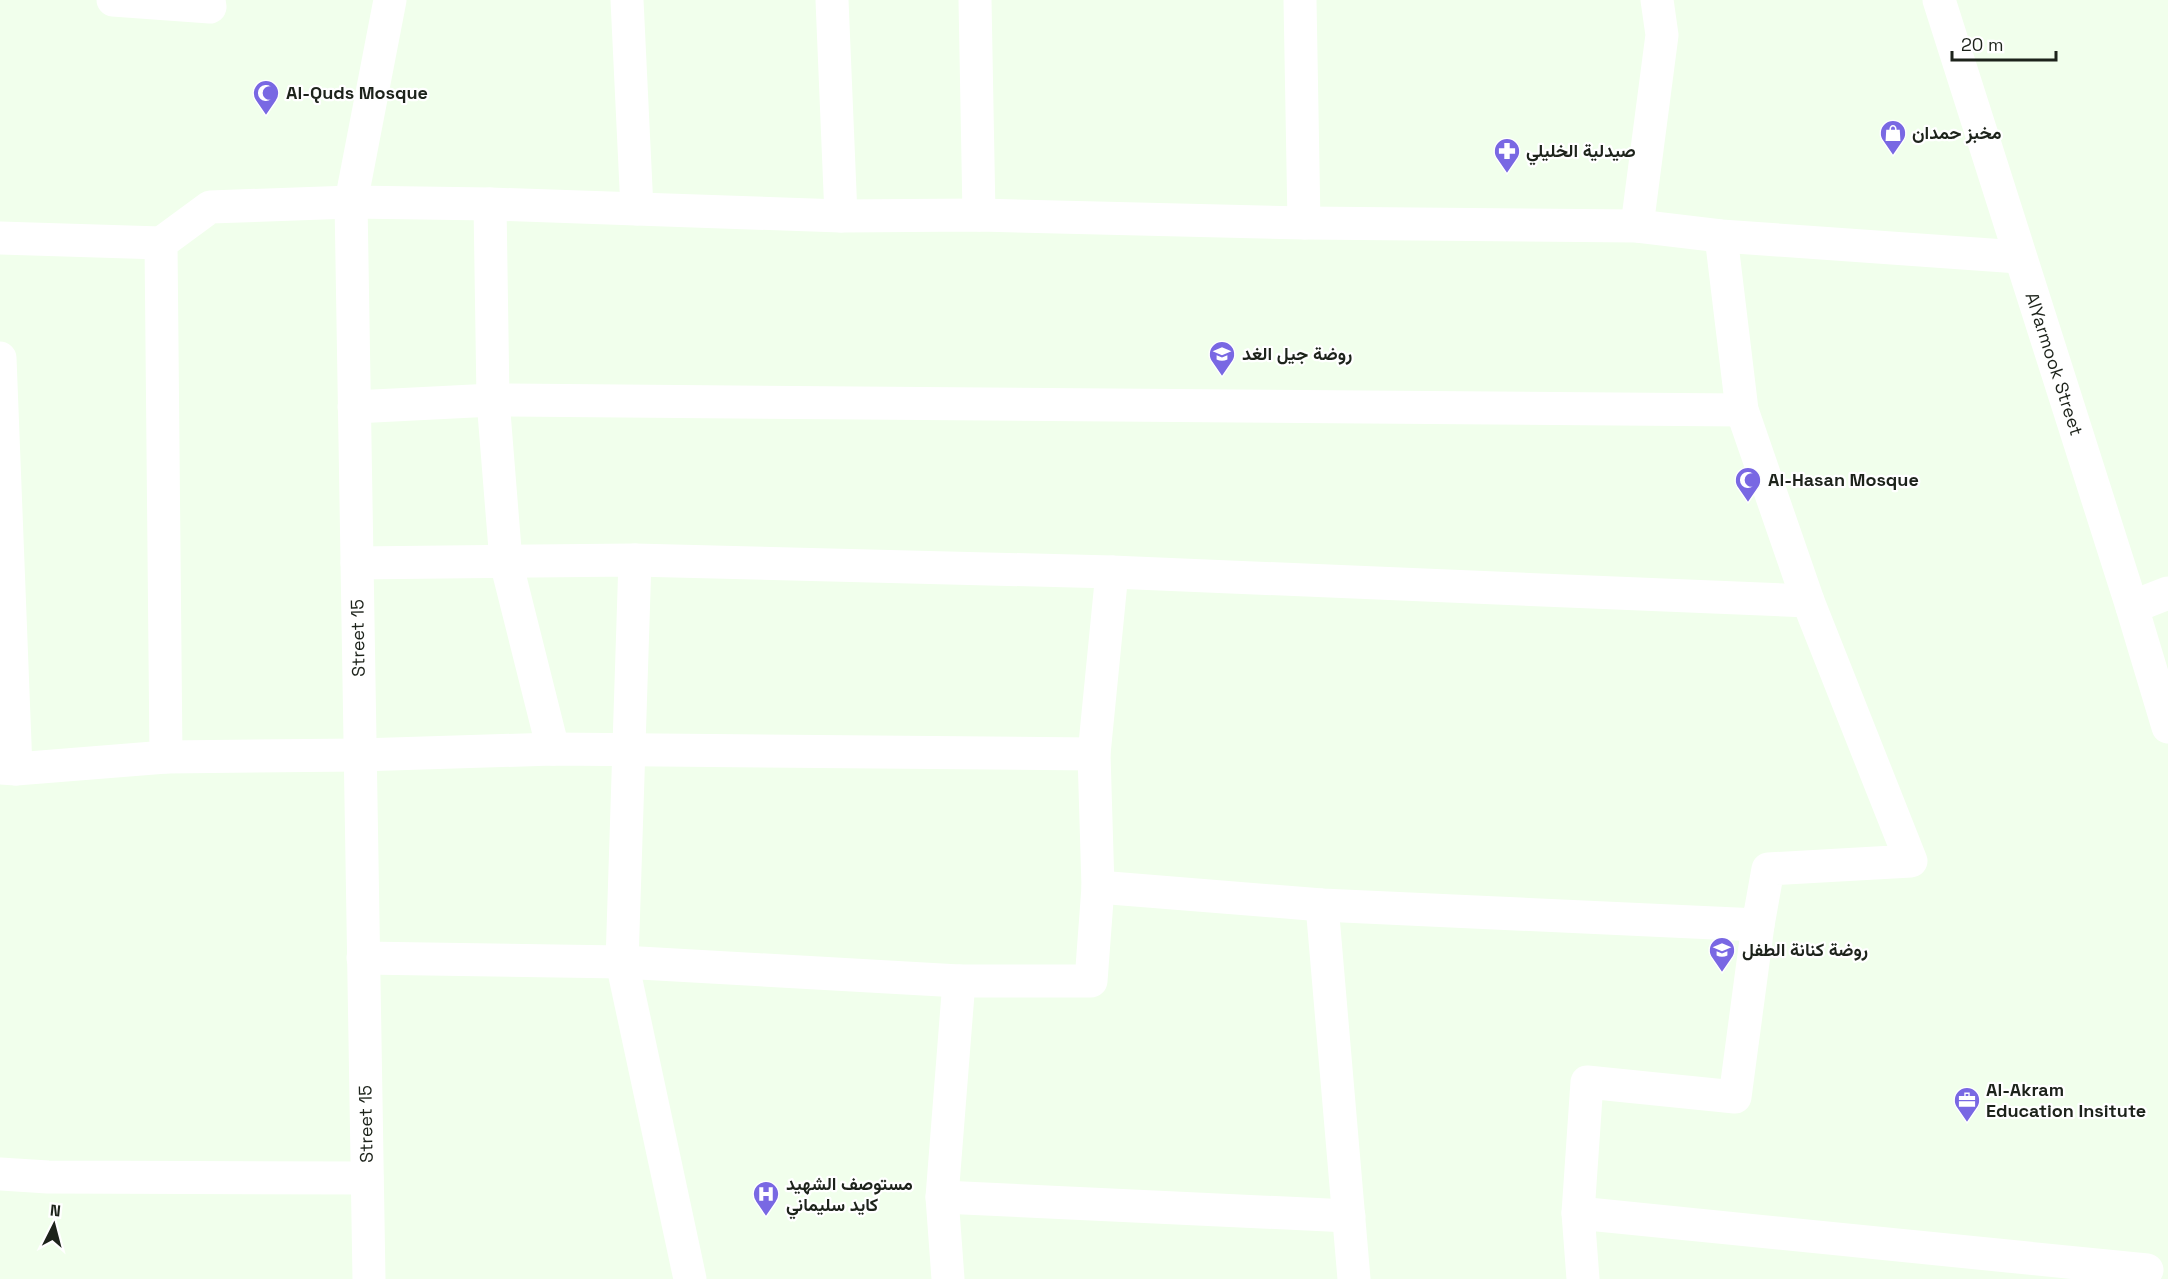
<svg xmlns="http://www.w3.org/2000/svg" width="2168" height="1279" font-family="'Space Grotesk',Vazirmatn,sans-serif">
	<rect width="100%" height="100%" fill="#f1ffec"/>
	<g fill="none" stroke-linecap="round" stroke-linejoin="round">
		<g stroke="#fff" stroke-width="33">
			<path d="M113,0L210,7L209,0"/>
			<path d="M627,0L637,209"/>
			<path d="M832,0L841,216"/>
			<path d="M975,0L979,215"/>
			<path d="M1300,0L1304,223"/>
			<path d="M490,204L493,400L506,562L553,749"/>
			<path d="M1637,226L1662,35L1657,0"/>
			<path d="M0,238L161,243"/>
			<path d="M0,358L16,769"/>
			<path d="M354,407L493,400L1742,410"/>
			<path d="M635,560L622,962L690,1279"/>
			<path d="M357,563L635,560L1112,572L1808,601"/>
			<path d="M2132,607L2168,593"/>
			<path d="M166,757L161,243L210,207L351,202L490,204L841,216L979,215L1304,223L1637,226L1721,236L2019,257"/>
			<path d="M0,768L16,769L166,757L360,755L553,749L1094,754"/>
			<path d="M1098,887L1322,905L1758,925L1768,869L1911,861L1808,601L1742,410L1721,236"/>
			<path d="M1322,905L1354,1279"/>
			<path d="M363,958L622,962L959,981H1091L1098,887L1094,754L1112,572"/>
			<path d="M0,1174L48,1177L367,1178"/>
			<path d="M942,1197L1349,1216"/>
			<path d="M1578,1213L2147,1270"/>
			<path d="M948,1279L942,1197L959,981"/>
			<path d="M1583,1279L1578,1213L1587,1082L1735,1097L1758,925"/>
		</g>
		<g stroke="#fff" stroke-width="33">
			<path d="M1939,0L2132,607L2168,727"/>
			<path d="M369,1279L351,202L390,0"/>
		</g>
	</g>
	<defs>
		<g id="mosque-pin" transform="scale(1.35)"><path d="M0 17L-7.5 6A9.5 9.5 0 1 1 7.5 6Z" fill="#7968e3" stroke="#fff"/><path d="M3.5-4.9A6 6 0 1 0 3.5 4.9A5 5 0 1 1 3.5-4.9Z" fill="#fff"/></g>
		<g id="shop-pin" transform="scale(1.35)"><path d="M0 17L-7.5 6A9.5 9.5 0 1 1 7.5 6Z" fill="#7968e3" stroke="#fff"/><path d="M-5-2.5h2.3a2.7 3.5 0 0 1 5.4 0H5L5.5 6h-11ZM-1.5-2.5h3a1.5 2.3 0 0 0-3 0Z" fill="#fff"/></g>
		<g id="pharmacy-pin" transform="scale(1.35)"><path d="M0 17L-7.5 6A9.5 9.5 0 1 1 7.5 6Z" fill="#7968e3" stroke="#fff"/><path d="M-2-6h4v4h4v4h-4v4h-4v-4h-4v-4h4Z" fill="#fff"/></g>
		<g id="school-pin" transform="scale(1.35)"><path d="M0 17L-7.5 6A9.5 9.5 0 1 1 7.5 6Z" fill="#7968e3" stroke="#fff"/><path d="M0-5L7-2L0 1L-7-2ZM-4 1L0 2.5L4 1V4Q0 6-4 4Z" fill="#fff"/></g>
		<g id="office-pin" transform="scale(1.35)"><path d="M0 17L-7.5 6A9.5 9.5 0 1 1 7.5 6Z" fill="#7968e3" stroke="#fff"/><path d="M-6-3h4V-5.5h4V-3h4V5H-6ZM-1-4.5V-3h2v-1.5ZM-6 0V1H6V0Z" fill="#fff"/></g>
		<g id="hospital-pin" transform="scale(1.35)"><path d="M0 17L-7.5 6A9.5 9.5 0 1 1 7.5 6Z" fill="#7968e3" stroke="#fff"/><path d="M-5-5h3v3.5h4V-5h3V5h-3V1.5h-4V5h-3Z" fill="#fff"/></g>
	</defs>
	<g fill-rule="evenodd">
		<use href="#mosque-pin" x="266" y="93"/>
		<use href="#shop-pin" x="1893" y="133"/>
		<use href="#pharmacy-pin" x="1507" y="151"/>
		<use href="#school-pin" x="1222" y="354"/>
		<use href="#mosque-pin" x="1748" y="480"/>
		<use href="#school-pin" x="1722" y="950"/>
		<use href="#office-pin" x="1967" y="1100"/>
		<use href="#hospital-pin" x="766" y="1194"/>
	</g>
	<g text-anchor="middle" stroke-width="4.5" stroke-linejoin="round" paint-order="stroke">
		<g font-size="18" font-weight="bold" fill="#1d231b" stroke="#fff" text-anchor="start">
			<text x="286" y="99">Al-Quds Mosque</text>
			<text x="1912" y="139">مخبز حمدان</text>
			<text x="1526" y="157">صيدلية الخليلي</text>
			<text x="1242" y="360">روضة جيل الغد</text>
			<text x="1768" y="486">Al-Hasan Mosque</text>
			<text x="1742" y="956">روضة كنانة الطفل</text>
			<text x="1986" y="1096">Al-Akram<tspan x="1986" dy="21">Education Insitute</tspan></text>
			<text x="786" y="1190">مستوصف الشهيد<tspan x="786" dy="21">كايد سليماني</tspan></text>
		</g>
		<g font-size="18" fill="#1d231b" stroke="#fff">
			<text transform="translate(2054 364) rotate(72)" y="6">AlYarmook Street</text>
			<text transform="translate(358 638) rotate(-91)" y="6">Street 15</text>
			<text transform="translate(366 1124) rotate(-91)" y="6">Street 15</text>
		</g>
	</g>
	<g transform="translate(54 1225) rotate(6)" stroke="#ffffff" stroke-width="4.5" paint-order="stroke">
	<path d="M0-4.5L10 22L0 15L-10 22Z" fill="#1d231b"/>
	<text y="-9" font-size="16" font-weight="bold" text-anchor="middle" fill="#1d231b">N</text>
	</g>
	<path d="M1952 51v9h104v-9" fill="none" stroke="#1d231b" stroke-width="3"/>
	<text x="1961" y="51" font-size="18" fill="#1d231b" stroke="#ffffff" stroke-width="4.5" paint-order="stroke">20 m</text>
</svg>
